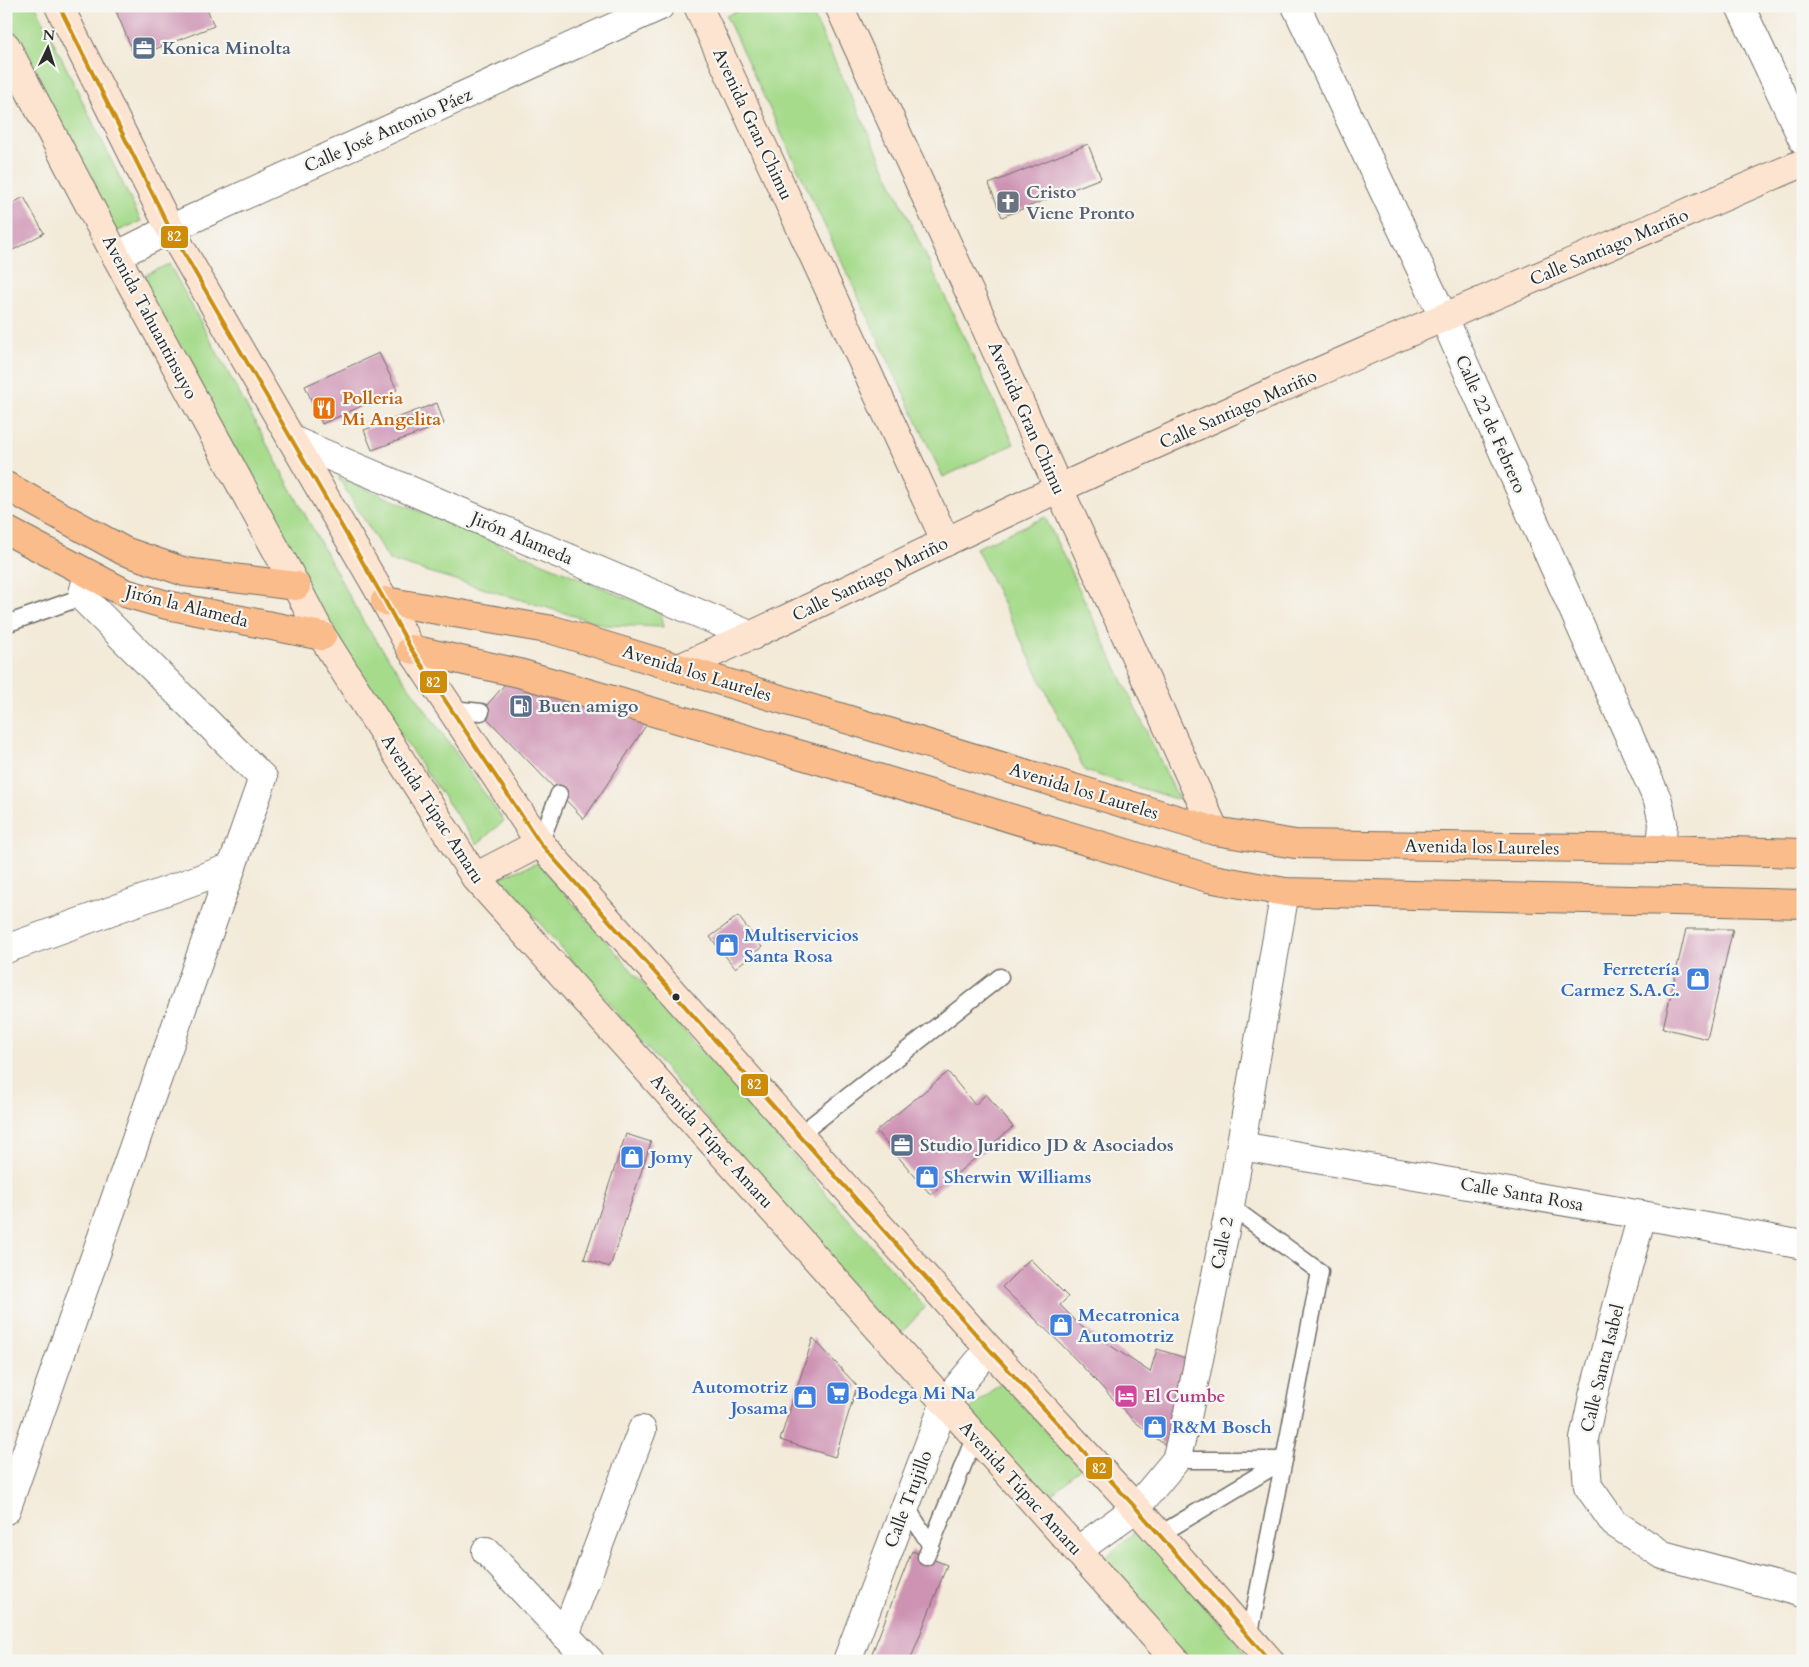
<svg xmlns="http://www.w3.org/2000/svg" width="1809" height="1667" font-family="Cardo,serif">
	<rect width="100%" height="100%" fill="#f6f6f2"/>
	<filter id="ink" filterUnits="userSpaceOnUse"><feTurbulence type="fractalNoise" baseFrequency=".02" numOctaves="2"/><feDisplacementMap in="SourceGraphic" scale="10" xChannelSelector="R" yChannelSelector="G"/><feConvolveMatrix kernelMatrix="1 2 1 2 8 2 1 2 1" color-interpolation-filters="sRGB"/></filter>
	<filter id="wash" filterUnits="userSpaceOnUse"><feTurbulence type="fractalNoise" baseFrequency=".0096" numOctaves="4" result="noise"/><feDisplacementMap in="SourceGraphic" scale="20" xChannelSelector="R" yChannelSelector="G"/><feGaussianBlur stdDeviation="1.12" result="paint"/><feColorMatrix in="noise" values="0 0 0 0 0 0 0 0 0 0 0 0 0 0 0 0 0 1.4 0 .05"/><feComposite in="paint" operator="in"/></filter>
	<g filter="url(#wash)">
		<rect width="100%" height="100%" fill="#f3ead8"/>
		<g fill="#a6db8b" stroke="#68835b">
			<path d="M6,6H36L141,221L111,234L6,42Z"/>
			<path d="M748,6H809L1014,444L943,477L726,16Z"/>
			<path d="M169,264L364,623L504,821L477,844L335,642L135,280Z"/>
			<path d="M338,477L660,612L663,627L604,625L389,560Z"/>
			<path d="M1045,517L1179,800L1085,771L976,548Z"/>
			<path d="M538,863L925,1307L897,1338L500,877Z"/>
			<path d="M1001,1382L1080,1468L1045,1500L966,1413Z"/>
			<path d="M1138,1529L1253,1661H1187L1100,1562Z"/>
		</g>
		<g id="blocks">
			<g fill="#ce92b3">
				<path d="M114,6H191L193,10L206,6L214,26L135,57Z"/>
				<path d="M1088,144L1101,178L1002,217L989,184Z"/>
				<path d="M24,197L44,233L6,254V207Z"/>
				<path d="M379,353L397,390L322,424L305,386Z"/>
				<path d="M437,403L444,424L372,450L364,430Z"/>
				<path d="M506,683L647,724L584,819L481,712Z"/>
				<path d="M738,916L762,947L735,968L710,937Z"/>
				<path d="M1686,929H1733L1707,1039L1663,1028Z"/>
				<path d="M948,1072L975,1105L986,1094L1013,1127L931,1195L876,1131Z"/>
				<path d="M626,1134L651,1142L610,1267L584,1259Z"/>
				<path d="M1030,1259L1068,1297L1060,1305L1081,1326L1150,1372L1157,1349L1192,1360L1165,1445L1134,1421L1062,1345L1002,1287Z"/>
				<path d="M813,1338L857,1386L835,1457L780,1440Z"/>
				<path d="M912,1551L947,1565L910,1661H869Z"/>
			</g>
		</g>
	</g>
	<g filter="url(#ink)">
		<use href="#blocks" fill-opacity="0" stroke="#716e68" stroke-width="1"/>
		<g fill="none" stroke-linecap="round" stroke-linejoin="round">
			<g stroke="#716e68" stroke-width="19">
				<g id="lane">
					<path d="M6,624L82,597"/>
					<path d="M452,709L481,712"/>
					<path d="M540,843L559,794"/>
					<path d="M799,1135L1000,977"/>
					<path d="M1176,1460H1284L1320,1272L1230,1206"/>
					<path d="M906,1506L931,1546"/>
					<path d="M1159,1535L1284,1460L1249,1638"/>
					<path d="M926,1557L975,1436"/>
				</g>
			</g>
			<g stroke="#716e68" stroke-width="30">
				<g id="street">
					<path d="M1296,6L1444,318L1658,801L1663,823L1661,849"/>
					<path d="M1740,6L1803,140"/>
					<path d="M116,256L170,229L660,6"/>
					<path d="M292,440L752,636"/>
					<path d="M6,949L232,867"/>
					<path d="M1241,1146L1642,1215L1803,1245"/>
					<path d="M1642,1215L1593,1396L1584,1439L1588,1486L1614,1523L1663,1555L1803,1593"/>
					<path d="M6,1510L263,778L82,597L88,574"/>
					<path d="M486,1551L590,1661"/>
					<path d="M1077,1551L1136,1508L1176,1460L1188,1413L1230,1206L1285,892"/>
					<path d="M565,1635L642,1430"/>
					<path d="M847,1661L945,1402L989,1349"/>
				</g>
			</g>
			<g stroke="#716e68" stroke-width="30">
				<g id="secondary">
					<path d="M59,6L170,229L385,601L411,649L540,843L989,1349L1136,1508L1270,1661"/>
					<path d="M698,6L946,542"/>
					<path d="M839,6L1215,831"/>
					<path d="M6,46L116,256L296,586L322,636L475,877L1176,1661"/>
					<path d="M679,668C808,612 932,546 1060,488C1305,375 1554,270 1803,163"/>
					<path d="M475,877L540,843"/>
				</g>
			</g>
			<g stroke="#716e68" stroke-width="30">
				<g id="primary">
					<path d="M6,486L124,551L185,572L296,586"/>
					<path d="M6,530L125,593L167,605L322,636"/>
					<path d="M385,601L553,630L1215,831L1295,844L1661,849L1803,853"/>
					<path d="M411,649L519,673L822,761L1208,878L1285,892L1803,904"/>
				</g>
			</g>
			<use href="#lane" stroke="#fff" stroke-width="16"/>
			<use href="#street" stroke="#fff" stroke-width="28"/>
			<use href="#secondary" stroke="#fde4d0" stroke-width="28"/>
			<use href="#primary" stroke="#f9bc8a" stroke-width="28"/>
			<g stroke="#f6f6f2" stroke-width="8">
				<path id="bus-1" d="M59,6L170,229L385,601L411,649L540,843L989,1349L1136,1508L1270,1661"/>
			</g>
			<use href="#bus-1" stroke="#ce8d09" stroke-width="4"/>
		</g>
	</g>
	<defs>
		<g id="office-square" transform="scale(1.25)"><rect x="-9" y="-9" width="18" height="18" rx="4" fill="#5c6f8a" stroke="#f6f6f2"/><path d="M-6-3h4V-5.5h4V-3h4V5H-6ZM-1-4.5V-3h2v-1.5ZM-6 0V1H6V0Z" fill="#fff"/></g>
		<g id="church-square" transform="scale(1.25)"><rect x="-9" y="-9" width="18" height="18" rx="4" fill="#6b7280" stroke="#f6f6f2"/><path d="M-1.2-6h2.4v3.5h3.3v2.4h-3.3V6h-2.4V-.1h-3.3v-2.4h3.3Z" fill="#fff"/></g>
		<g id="restaurant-square" transform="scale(1.25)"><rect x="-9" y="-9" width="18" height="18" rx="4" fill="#e8710a" stroke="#f6f6f2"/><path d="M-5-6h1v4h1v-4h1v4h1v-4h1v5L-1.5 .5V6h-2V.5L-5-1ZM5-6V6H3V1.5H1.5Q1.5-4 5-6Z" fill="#fff"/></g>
		<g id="fuel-square" transform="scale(1.25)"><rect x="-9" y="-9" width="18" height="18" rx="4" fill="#5c6f8a" stroke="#f6f6f2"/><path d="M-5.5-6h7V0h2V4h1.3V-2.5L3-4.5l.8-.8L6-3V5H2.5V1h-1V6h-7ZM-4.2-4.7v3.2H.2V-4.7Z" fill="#fff"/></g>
		<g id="shop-square" transform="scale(1.25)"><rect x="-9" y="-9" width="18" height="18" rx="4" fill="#3f7fe0" stroke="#f6f6f2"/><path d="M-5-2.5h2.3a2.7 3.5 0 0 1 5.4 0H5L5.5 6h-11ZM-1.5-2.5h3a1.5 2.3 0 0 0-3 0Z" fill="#fff"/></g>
		<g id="supermarket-square" transform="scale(1.25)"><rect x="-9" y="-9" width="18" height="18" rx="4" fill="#3f7fe0" stroke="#f6f6f2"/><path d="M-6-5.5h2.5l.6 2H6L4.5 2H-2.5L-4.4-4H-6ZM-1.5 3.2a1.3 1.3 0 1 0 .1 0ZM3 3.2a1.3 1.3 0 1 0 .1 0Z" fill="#fff"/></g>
		<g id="hotel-square" transform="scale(1.25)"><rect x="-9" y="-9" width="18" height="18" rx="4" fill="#d1479c" stroke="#f6f6f2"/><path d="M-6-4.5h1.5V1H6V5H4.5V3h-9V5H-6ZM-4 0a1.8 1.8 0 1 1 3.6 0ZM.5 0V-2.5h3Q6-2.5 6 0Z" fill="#fff"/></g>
	</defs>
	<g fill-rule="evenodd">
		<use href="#office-square" x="144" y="48"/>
		<use href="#church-square" x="1008" y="202"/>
		<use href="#restaurant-square" x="324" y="408"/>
		<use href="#fuel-square" x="521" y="706"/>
		<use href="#shop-square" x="727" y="945"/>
		<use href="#shop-square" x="1698" y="979"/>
		<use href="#office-square" x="902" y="1145"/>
		<use href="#shop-square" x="632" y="1157"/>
		<use href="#shop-square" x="927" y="1177"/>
		<use href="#shop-square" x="1061" y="1325"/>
		<use href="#supermarket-square" x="838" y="1393"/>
		<use href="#hotel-square" x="1126" y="1396"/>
		<use href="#shop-square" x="805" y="1397"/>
		<use href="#shop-square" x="1155" y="1427"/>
	</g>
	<circle fill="#2b2b2b" stroke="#f6f6f2" stroke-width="2" cx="676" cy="997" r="4.5"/>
	<g text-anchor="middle" stroke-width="4.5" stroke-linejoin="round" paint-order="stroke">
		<g font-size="18" font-weight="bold" fill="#4e5e75" stroke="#f6f6f2" text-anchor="start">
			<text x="162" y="54">Konica Minolta</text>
			<text x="538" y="712">Buen amigo</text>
			<text x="920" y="1151">Studio Juridico JD &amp; Asociados</text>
		</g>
		<g font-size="18" fill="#2b2b2b" stroke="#f6f6f2">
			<text transform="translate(753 124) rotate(65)" y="6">Avenida Gran Chimu</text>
			<text transform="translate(388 130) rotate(-24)" y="6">Calle José Antonio Páez</text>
			<text transform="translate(1609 247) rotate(-23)" y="6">Calle Santiago Mariño</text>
			<text transform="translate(150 317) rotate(62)" y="6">Avenida Tahuantinsuyo</text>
			<text transform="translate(1238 409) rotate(-24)" y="6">Calle Santiago Mariño</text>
			<text transform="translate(1027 418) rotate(66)" y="6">Avenida Gran Chimu</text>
			<text transform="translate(1491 424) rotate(66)" y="6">Calle 22 de Febrero</text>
			<text transform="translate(522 538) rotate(23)" y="6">Jirón Alameda</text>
			<text transform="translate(870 579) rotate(-26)" y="6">Calle Santiago Mariño</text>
			<text transform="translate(187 606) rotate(14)" y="6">Jirón la Alameda</text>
			<text transform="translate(697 673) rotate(17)" y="6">Avenida los Laureles</text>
			<text transform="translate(1084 791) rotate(17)" y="6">Avenida los Laureles</text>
			<text transform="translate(433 809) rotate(57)" y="6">Avenida Túpac Amaru</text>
			<text transform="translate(1482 847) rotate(1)" y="6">Avenida los Laureles</text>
			<text transform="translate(712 1141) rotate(48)" y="6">Avenida Túpac Amaru</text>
			<text transform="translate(1522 1194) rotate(10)" y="6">Calle Santa Rosa</text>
			<text transform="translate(1222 1243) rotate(-79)" y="6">Calle 2</text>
			<text transform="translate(1602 1368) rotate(-76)" y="6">Calle Santa Isabel</text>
			<text transform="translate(1021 1488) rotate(48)" y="6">Avenida Túpac Amaru</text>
			<text transform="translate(908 1499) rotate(-69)" y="6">Calle Trujillo</text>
		</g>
		<g font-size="18" font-weight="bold" fill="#5b616d" stroke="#f6f6f2" text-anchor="start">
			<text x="1026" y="198">Cristo<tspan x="1026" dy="21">Viene Pronto</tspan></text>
		</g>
		<g font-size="18" font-weight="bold" fill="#c56008" stroke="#f6f6f2" text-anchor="start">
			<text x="342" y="404">Polleria<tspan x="342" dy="21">Mi Angelita</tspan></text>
		</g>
		<g font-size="18" font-weight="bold" fill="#366cbe" stroke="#f6f6f2" text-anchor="start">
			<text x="744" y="941">Multiservicios<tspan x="744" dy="21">Santa Rosa</tspan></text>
			<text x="1680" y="975" text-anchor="end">Ferretería<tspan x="1680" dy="21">Carmez S.A.C.</tspan></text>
			<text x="650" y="1163">Jomy</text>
			<text x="944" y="1183">Sherwin Williams</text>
			<text x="1078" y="1321">Mecatronica<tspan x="1078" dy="21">Automotriz</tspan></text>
			<text x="788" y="1393" text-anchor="end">Automotriz<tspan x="788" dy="21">Josama</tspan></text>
			<text x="856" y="1399">Bodega Mi Na</text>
			<text x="1172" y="1433">R&amp;M Bosch</text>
		</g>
		<g font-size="18" font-weight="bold" fill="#b23c85" stroke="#f6f6f2" text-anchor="start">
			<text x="1144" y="1402">El Cumbe</text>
		</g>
	</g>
	<g stroke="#f6f6f2" stroke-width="2">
		<rect x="160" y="225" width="29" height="24" rx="5" fill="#ce8d09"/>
		<rect x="419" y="670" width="29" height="24" rx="5" fill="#ce8d09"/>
		<rect x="740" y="1073" width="29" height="24" rx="5" fill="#ce8d09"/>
		<rect x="1085" y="1456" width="28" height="24" rx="5" fill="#ce8d09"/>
	</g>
	<g font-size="14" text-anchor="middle" font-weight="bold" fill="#fff">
		<text x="174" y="241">82</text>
		<text x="433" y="687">82</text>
		<text x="754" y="1089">82</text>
		<text x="1099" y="1473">82</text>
	</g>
	<rect width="1809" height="1667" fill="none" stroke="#f6f6f2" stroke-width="25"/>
	<g transform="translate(48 48) rotate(4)" stroke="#f6f6f2" stroke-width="4" paint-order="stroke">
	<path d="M0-4L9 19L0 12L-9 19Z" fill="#2b2b2b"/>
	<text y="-8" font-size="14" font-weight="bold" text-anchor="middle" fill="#2b2b2b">N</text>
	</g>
</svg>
